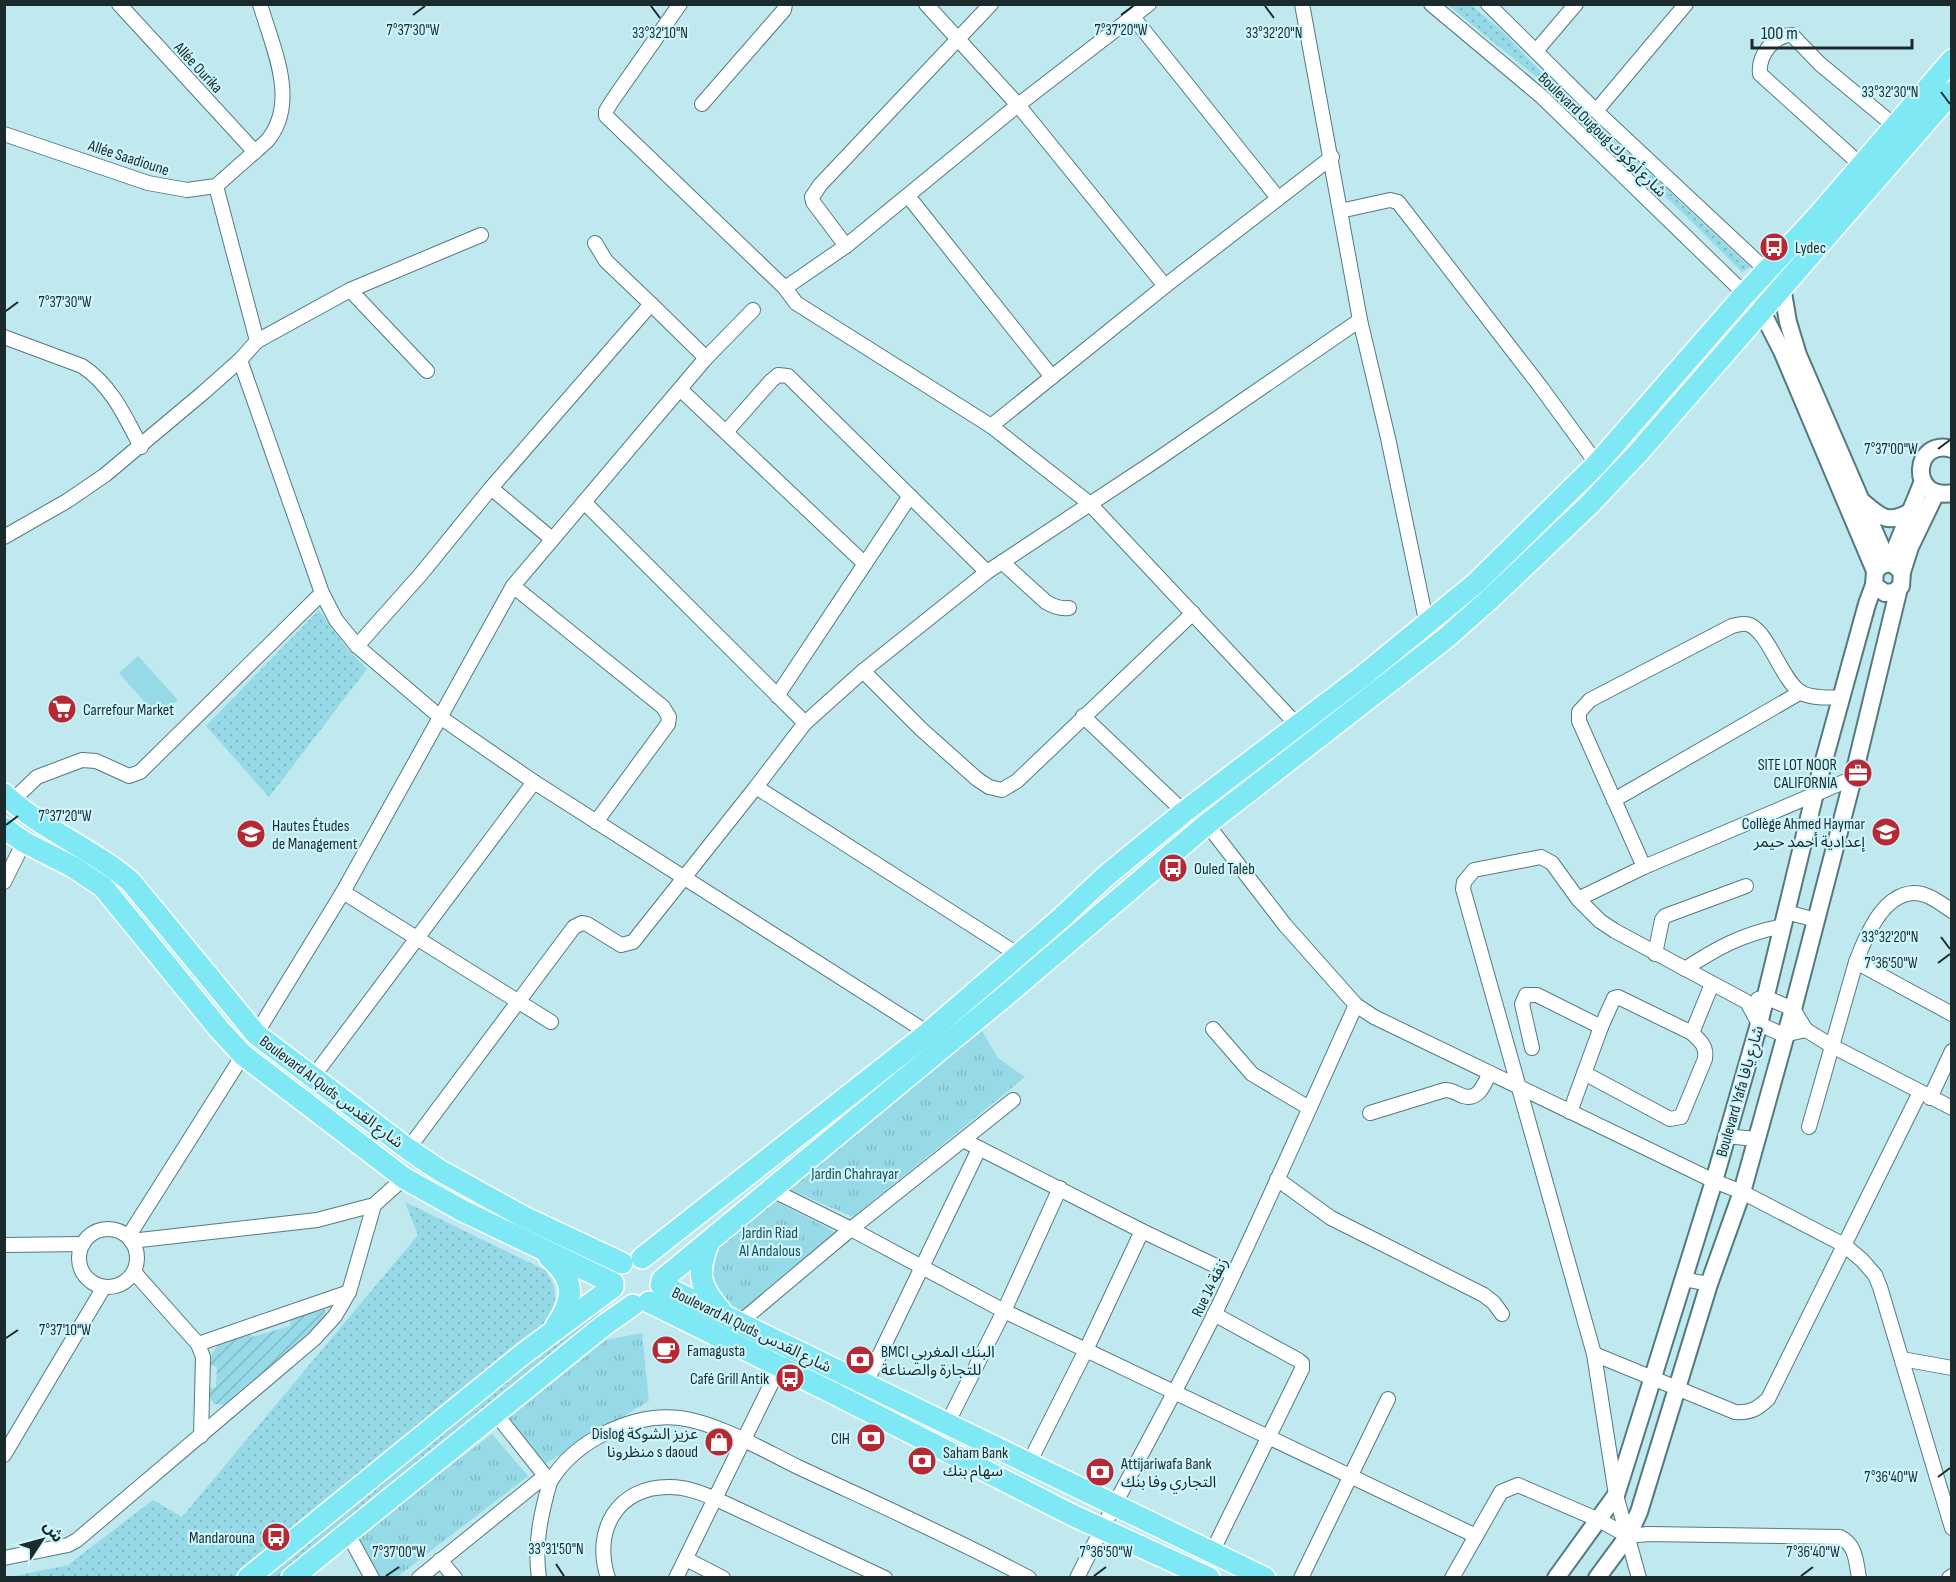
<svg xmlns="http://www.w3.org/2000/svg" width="1956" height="1582" font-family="'Sofia Sans Condensed','Noto Sans Arabic',sans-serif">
	<defs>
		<pattern id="grass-dots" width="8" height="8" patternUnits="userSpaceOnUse" patternTransform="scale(1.5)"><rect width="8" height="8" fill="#95dae6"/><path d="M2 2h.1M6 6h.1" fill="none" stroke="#80bbc6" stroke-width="1.8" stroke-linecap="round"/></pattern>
		<pattern id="park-tufts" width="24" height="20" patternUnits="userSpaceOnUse" patternTransform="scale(1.5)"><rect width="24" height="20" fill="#95dae6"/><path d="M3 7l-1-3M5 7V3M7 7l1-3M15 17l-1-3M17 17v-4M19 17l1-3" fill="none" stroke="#80bbc6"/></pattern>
		<pattern id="garden-furrows" width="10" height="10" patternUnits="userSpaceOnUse" patternTransform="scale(1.5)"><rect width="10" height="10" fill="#95dae6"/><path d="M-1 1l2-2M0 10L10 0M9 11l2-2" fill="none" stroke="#80bbc6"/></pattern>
	</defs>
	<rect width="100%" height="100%" fill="#c0e8ef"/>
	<g fill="url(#grass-dots)">
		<path d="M1448,5H1471L1501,30L1549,80L1750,267L1742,272L1685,215L1545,84Z"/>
		<path d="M319,610L345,646L367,669L269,797L206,726Z"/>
		<path d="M405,1202L545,1270C562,1294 554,1304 547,1330L236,1577L5,1578L68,1565L153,1500L182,1517L418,1235Z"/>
		<path d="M595,1307L602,1316L281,1577L254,1578Z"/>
	</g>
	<g fill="url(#park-tufts)">
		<path d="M981,1029L998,1058L1025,1077L853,1217L786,1188Z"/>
		<path d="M773,1200L835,1232L739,1313L716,1300L706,1260L713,1247Z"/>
		<path d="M642,1333L649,1401L545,1464L509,1418L606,1340Z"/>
		<path d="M492,1434L528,1476L397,1577H379L358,1536Z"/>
	</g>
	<path fill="url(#garden-furrows)" d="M320,1309L325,1310L326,1315L312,1333L226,1405L214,1404L208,1395L209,1389L216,1387L217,1367L210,1365L209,1363C215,1340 229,1338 249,1331L252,1337L290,1326L291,1318Z"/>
	<path fill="#95dae6" d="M138,656L178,700L159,718L119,673Z"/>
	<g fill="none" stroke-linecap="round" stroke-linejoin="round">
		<g stroke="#547a80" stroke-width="16">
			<g id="minor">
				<path d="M119,4L255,152"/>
				<path d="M680,4L612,101L606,111V116L785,288L796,303L991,426"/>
				<path d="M926,4L1018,105L1165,286"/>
				<path d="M1302,4L1360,320L1388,438L1427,625"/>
				<path d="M1431,4L1541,96L1745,294"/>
				<path d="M1488,4L1596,111L1767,271"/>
				<path d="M1133,17L1278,198"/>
				<path d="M1536,51L1576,4"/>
				<path d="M702,104L784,10L785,4"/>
				<path d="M1596,111L1686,4"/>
				<path d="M4,134L148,183L187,190L216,186L267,141C300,102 272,46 260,4"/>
				<path d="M1861,165L1760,74C1758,56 1773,35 1792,35L1820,64L1896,127"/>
				<path d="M216,186L257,341"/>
				<path d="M908,196L1052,377"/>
				<path d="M1340,211L1390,200L1398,202L1540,386L1597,464"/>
				<path d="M846,246L813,202L812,197L820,185L991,4"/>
				<path d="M785,288L846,246L1018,105L1149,4"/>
				<path d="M350,290L427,371"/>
				<path d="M651,304L706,358"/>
				<path d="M4,337L82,366C111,385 125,416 141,447"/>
				<path d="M240,360L322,593L336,620L357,646L440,717L534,782L928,1033"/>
				<path d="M681,390L865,564"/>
				<path d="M726,432L771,381L778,375L788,376L987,572"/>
				<path d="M491,488L552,539"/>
				<path d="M584,502L805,723"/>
				<path d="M4,537L67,501L105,475L204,392L240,360L257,341L350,290L481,235"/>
				<path d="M1002,562L1046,602C1054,607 1060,609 1069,608"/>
				<path d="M513,586L663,707L669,717L668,724L596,822"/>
				<path d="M357,646L421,574L491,488L651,304L606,261L595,243"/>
				<path d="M863,671L921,729L977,779L989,787L1002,790L1017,781L1193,613"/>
				<path d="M777,696L910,496"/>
				<path d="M1083,716L1184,812"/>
				<path d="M1298,726L1089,503L991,426L1165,286L1332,157"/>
				<path d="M1614,800L1801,692"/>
				<path d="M12,801L37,777L82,760L96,761L129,776L140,772L322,593"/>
				<path d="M1207,824L1285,925L1356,1005L1374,1017L1714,1181L1742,1192L1844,1245L1862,1260L1875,1275L1880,1287L1952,1528"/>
				<path d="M1644,867L1579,721V712L1590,700L1732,626C1738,625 1744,622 1750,625C1769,634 1781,678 1800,692C1811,699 1829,697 1841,698"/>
				<path d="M4,882L24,842"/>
				<path d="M343,892L551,1022"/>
				<path d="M1578,899L1552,863L1541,857L1474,870L1464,882L1463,889L1594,1354L1735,1412C1751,1413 1757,1409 1768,1399L1920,1092"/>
				<path d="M1786,912L1816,920"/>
				<path d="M1017,954L756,787L805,723L863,671L987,572L1155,461L1360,320"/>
				<path d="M1655,954L1662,920L1665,916L1746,886"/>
				<path d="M1856,962L1952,1014"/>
				<path d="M1685,969C1718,947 1743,934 1783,926"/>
				<path d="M1758,999L1765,997L1793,1009L1806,1030L1832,1046L1952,1108"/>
				<path d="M1213,1029L1252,1074L1309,1108"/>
				<path d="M1806,1030L1784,1035L1759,1024L1747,1002L1615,931L1600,921L1578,899L1644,867L1853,778"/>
				<path d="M256,1034L343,892L513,586L706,358L753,310"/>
				<path d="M1532,1048L1522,1004L1526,995H1537L1601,1027"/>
				<path d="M1584,1073L1670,1119L1681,1117L1705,1059C1707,1046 1701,1042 1692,1033"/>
				<path d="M313,1077L534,782"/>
				<path d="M1930,1098L1952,1051"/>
				<path d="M1570,1112L1601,1027L1614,998L1618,997L1692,1033L1712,984"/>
				<path d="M1370,1113L1445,1090C1453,1090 1457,1094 1463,1096C1479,1101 1484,1084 1490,1073"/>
				<path d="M1809,1127L1856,962C1865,938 1882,894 1914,893C1928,893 1940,903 1952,911"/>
				<path d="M1725,1136L1756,1139"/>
				<path d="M963,1140L1142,1231L1233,1274"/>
				<path d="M408,1149L574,927L582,923L587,924L621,945L633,942L756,787"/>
				<path d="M1277,1179L1331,1218L1484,1295L1494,1303L1502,1314"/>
				<path d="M770,1189L851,1229L1004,1311L1476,1536"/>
				<circle cx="108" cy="1258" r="29"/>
				<path d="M128,1237L243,1055"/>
				<path d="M131,1241L317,1220L374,1205"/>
				<path d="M4,1245L83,1244"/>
				<path d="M134,1272L198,1344L203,1357L201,1436"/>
				<path d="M1683,1279L1709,1284"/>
				<path d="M739,1323L851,1229L1013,1100"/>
				<path d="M198,1344L349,1292"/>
				<path d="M1594,1354L1616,1495L1639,1578"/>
				<path d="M1902,1359L1952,1368"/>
				<path d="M865,1385L979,1149"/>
				<path d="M496,1414L550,1482C541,1513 534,1545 539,1578"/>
				<path d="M947,1424L1004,1311L1060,1188"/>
				<path d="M4,1455L104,1287"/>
				<path d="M1029,1463L1086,1350L1142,1231"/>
				<path d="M550,1482C574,1441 633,1412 680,1418C718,1423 763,1450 798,1467C875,1503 954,1538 1029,1578"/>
				<path d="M347,1532L372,1578"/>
				<path d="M1212,1552L1302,1369V1363L1298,1360L1214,1314"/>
				<path d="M4,1558L68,1545L77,1540L314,1339L335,1316L349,1292L374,1205L404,1178"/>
				<path d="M686,1559L723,1578"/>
				<path d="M440,1560L455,1578"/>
				<path d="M419,1578L545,1476"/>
				<path d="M608,1578C592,1530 618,1486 670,1487C687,1487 701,1493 716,1499L885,1578"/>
				<path d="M676,1578L779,1368"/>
				<path d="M1077,1578C1121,1489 1170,1404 1214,1315C1264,1213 1309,1108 1356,1005"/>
				<path d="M1301,1578L1388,1399"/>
				<path d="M1452,1578L1501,1492L1518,1485L1599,1520L1628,1536L1648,1534L1840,1537C1856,1545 1856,1561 1859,1578"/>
				<path d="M1949,1578L1952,1576"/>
			</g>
		</g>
		<g stroke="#547a80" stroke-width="20">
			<g id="tertiary">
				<path d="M1776,281L1782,287L1788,322L1798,355L1888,563"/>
				<path d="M1745,294L1761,310L1782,351L1875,571"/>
				<path d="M1952,449C1913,437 1908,501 1952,493"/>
				<path d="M1864,503C1881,518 1889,524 1910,512"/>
				<path d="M1892,563L1894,552L1923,481"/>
				<path d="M1902,572L1892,563L1882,565L1875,571L1874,585L1885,593L1894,592L1901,586L1902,572L1910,547L1936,493"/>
				<path d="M1556,1578L1616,1495L1653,1377L1714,1181L1759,1024L1815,793L1867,604L1874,585"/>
				<path d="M1597,1578L1628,1536L1639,1512L1709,1284L1742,1192L1793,1009L1853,778L1899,588"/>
			</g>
		</g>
		<g stroke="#fff" stroke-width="24">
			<g id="primary">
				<path d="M4,794C42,830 92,848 131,882L256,1034L408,1149L439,1170L524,1217L622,1263"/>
				<path d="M4,828L24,842L73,867L103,887L219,1029L243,1055L404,1178L461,1210L613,1283"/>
				<path d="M709,1242C696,1273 699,1286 721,1311"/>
				<path d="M549,1257C575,1279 575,1298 556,1326"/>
				<path d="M642,1258L928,1033L1060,919L1107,875L1184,812L1364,675L1476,583L1597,464L1745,294L1815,219L1952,60"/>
				<path d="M662,1280L1005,996L1207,824L1446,638L1491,598L1590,504L1639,452L1952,92"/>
				<path d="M661,1285L1265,1578"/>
				<path d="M649,1302L835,1394L1072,1515L1209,1578"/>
				<path d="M248,1578L523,1354L613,1287"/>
				<path d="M292,1578L603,1326L633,1305"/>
			</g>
		</g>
		<use href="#minor" stroke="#fff" stroke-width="14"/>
		<use href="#tertiary" stroke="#fff" stroke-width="16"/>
		<use href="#primary" stroke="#7ee8f5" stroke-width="21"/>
	</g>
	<path fill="none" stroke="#1b2a2d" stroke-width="2" d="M651,6L660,18M1265,6L1274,18M413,15L425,6M1121,15L1133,6M1941,92L1950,104M6,311L18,302M1938,449L1950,440M6,825L18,816M1941,937L1950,949M1938,963L1950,954M6,1338L18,1330M1938,1477L1950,1468M556,1564L564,1576M386,1576L399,1567M1094,1576L1106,1567M1801,1576L1813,1567"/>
	<defs>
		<g id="bus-disc" transform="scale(1.5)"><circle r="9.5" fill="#b82833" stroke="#cdf5fc"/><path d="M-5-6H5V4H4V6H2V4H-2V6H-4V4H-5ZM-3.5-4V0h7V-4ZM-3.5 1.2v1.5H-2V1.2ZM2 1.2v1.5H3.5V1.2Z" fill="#fff"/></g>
		<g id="supermarket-disc" transform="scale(1.5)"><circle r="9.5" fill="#b82833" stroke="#cdf5fc"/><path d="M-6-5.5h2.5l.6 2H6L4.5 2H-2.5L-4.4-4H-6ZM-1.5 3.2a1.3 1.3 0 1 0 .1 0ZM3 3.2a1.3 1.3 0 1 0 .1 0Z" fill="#fff"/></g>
		<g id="office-disc" transform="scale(1.5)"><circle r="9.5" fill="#b82833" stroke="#cdf5fc"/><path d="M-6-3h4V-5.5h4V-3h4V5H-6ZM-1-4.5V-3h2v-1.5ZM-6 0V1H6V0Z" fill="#fff"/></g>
		<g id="school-disc" transform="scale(1.5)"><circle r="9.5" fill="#b82833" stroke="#cdf5fc"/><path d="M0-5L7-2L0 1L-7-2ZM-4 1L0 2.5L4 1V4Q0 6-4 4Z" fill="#fff"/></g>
		<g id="university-disc" transform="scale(1.5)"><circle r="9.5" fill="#b82833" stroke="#cdf5fc"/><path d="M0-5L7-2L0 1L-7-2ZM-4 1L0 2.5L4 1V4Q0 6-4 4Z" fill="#fff"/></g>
		<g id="cafe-disc" transform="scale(1.5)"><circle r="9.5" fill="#b82833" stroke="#cdf5fc"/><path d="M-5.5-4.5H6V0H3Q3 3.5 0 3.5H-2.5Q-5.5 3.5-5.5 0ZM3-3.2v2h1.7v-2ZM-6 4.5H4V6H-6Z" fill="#fff"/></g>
		<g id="bank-disc" transform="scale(1.5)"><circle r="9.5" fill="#b82833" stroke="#cdf5fc"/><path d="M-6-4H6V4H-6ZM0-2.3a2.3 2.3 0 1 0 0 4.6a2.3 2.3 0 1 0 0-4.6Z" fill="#fff"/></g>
		<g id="shop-disc" transform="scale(1.5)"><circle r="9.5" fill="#b82833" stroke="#cdf5fc"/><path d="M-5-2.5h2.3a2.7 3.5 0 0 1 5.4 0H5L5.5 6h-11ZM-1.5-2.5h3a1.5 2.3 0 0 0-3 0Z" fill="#fff"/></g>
	</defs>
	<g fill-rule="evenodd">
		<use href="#bus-disc" x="1774" y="247"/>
		<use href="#supermarket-disc" x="62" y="709"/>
		<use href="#office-disc" x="1858" y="773"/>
		<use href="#school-disc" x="1886" y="832"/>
		<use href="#university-disc" x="251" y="834"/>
		<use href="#bus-disc" x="1173" y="868"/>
		<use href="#cafe-disc" x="666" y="1350"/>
		<use href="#bank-disc" x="860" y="1360"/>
		<use href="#bus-disc" x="790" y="1378"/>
		<use href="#bank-disc" x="871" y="1438"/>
		<use href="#shop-disc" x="719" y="1442"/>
		<use href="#bank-disc" x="922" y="1461"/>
		<use href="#bank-disc" x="1100" y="1472"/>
		<use href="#bus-disc" x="276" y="1537"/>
	</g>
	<g text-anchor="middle" stroke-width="4.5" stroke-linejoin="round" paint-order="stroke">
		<g font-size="16" fill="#1b2a2d" stroke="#cdf5fc">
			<text transform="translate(199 67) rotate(47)" y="6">Allée Ourika</text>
			<text transform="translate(1603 134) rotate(44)" y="6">Boulevard Ougoug شارع أوكوك</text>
			<text transform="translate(129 157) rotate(18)" y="6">Allée Saadioune</text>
			<text transform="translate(332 1091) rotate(37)" y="6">Boulevard Al Quds شارع القدس</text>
			<text transform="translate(1739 1091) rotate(-74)" y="6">Boulevard Yafa شارع يافا</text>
			<text transform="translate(1209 1287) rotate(-64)" y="6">Rue 14 زنقة</text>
			<text transform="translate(752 1329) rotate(26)" y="6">Boulevard Al Quds شارع القدس</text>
		</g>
		<g font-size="16" fill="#1b2a2d" stroke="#cdf5fc" text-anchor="start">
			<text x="1795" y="253">Lydec</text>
			<text x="83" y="715">Carrefour Market</text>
			<text x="1837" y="770" text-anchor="end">SITE LOT NOOR<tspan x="1837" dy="18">CALIFORNIA</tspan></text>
			<text x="1865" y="829" text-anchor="end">Collège Ahmed Haymar<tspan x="1865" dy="18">إعدادية أحمد حيمر</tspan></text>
			<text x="272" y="831">Hautes Études<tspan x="272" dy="18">de Management</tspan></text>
			<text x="1194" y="874">Ouled Taleb</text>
			<text x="687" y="1356">Famagusta</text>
			<text x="881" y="1357">BMCI البنك المغربي<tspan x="881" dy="18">للتجارة والصناعة</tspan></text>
			<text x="769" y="1384" text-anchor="end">Café Grill Antik</text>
			<text x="698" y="1439" text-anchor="end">Dislog عزيز الشوكة<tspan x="698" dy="18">منظرونا s daoud</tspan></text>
			<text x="850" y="1444" text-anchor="end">CIH</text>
			<text x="943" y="1458">Saham Bank<tspan x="943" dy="18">سهام بنك</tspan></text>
			<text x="1121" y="1469">Attijariwafa Bank<tspan x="1121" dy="18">التجاري وفا بنك</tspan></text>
			<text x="255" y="1543" text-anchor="end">Mandarouna</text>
		</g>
		<g font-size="16" fill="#1a4d55" stroke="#cdf5fc">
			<text x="855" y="1179">Jardin Chahrayar</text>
			<text x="770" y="1238">Jardin Riad<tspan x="770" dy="18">Al Andalous</tspan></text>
		</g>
	</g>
	<g font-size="15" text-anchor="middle" fill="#1b2a2d" stroke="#cdf5fc" stroke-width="4.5" stroke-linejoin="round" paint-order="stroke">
		<text x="413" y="35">7°37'30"W</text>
		<text x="1121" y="35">7°37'20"W</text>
		<text x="660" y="38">33°32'10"N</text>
		<text x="1274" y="38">33°32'20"N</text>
		<text x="1890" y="97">33°32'30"N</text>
		<text x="65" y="307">7°37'30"W</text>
		<text x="1891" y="454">7°37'00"W</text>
		<text x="65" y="821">7°37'20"W</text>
		<text x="1890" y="942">33°32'20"N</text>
		<text x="1891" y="968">7°36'50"W</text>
		<text x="65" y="1335">7°37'10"W</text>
		<text x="1891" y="1482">7°36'40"W</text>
		<text x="556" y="1554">33°31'50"N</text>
		<text x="399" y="1557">7°37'00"W</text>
		<text x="1106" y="1557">7°36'50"W</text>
		<text x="1813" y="1557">7°36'40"W</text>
	</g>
	<rect width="1956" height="1582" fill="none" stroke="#1b2a2d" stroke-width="12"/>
	<g transform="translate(42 1540) rotate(54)" stroke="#cdf5fc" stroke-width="4.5" paint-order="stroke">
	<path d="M0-4.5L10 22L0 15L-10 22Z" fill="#1b2a2d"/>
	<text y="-9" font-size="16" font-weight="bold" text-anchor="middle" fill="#1b2a2d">ش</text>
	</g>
	<path d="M1752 39v9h160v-9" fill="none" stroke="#1b2a2d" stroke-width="3"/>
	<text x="1761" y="39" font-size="18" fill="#1b2a2d" stroke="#cdf5fc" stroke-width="4.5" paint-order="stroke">100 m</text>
</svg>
